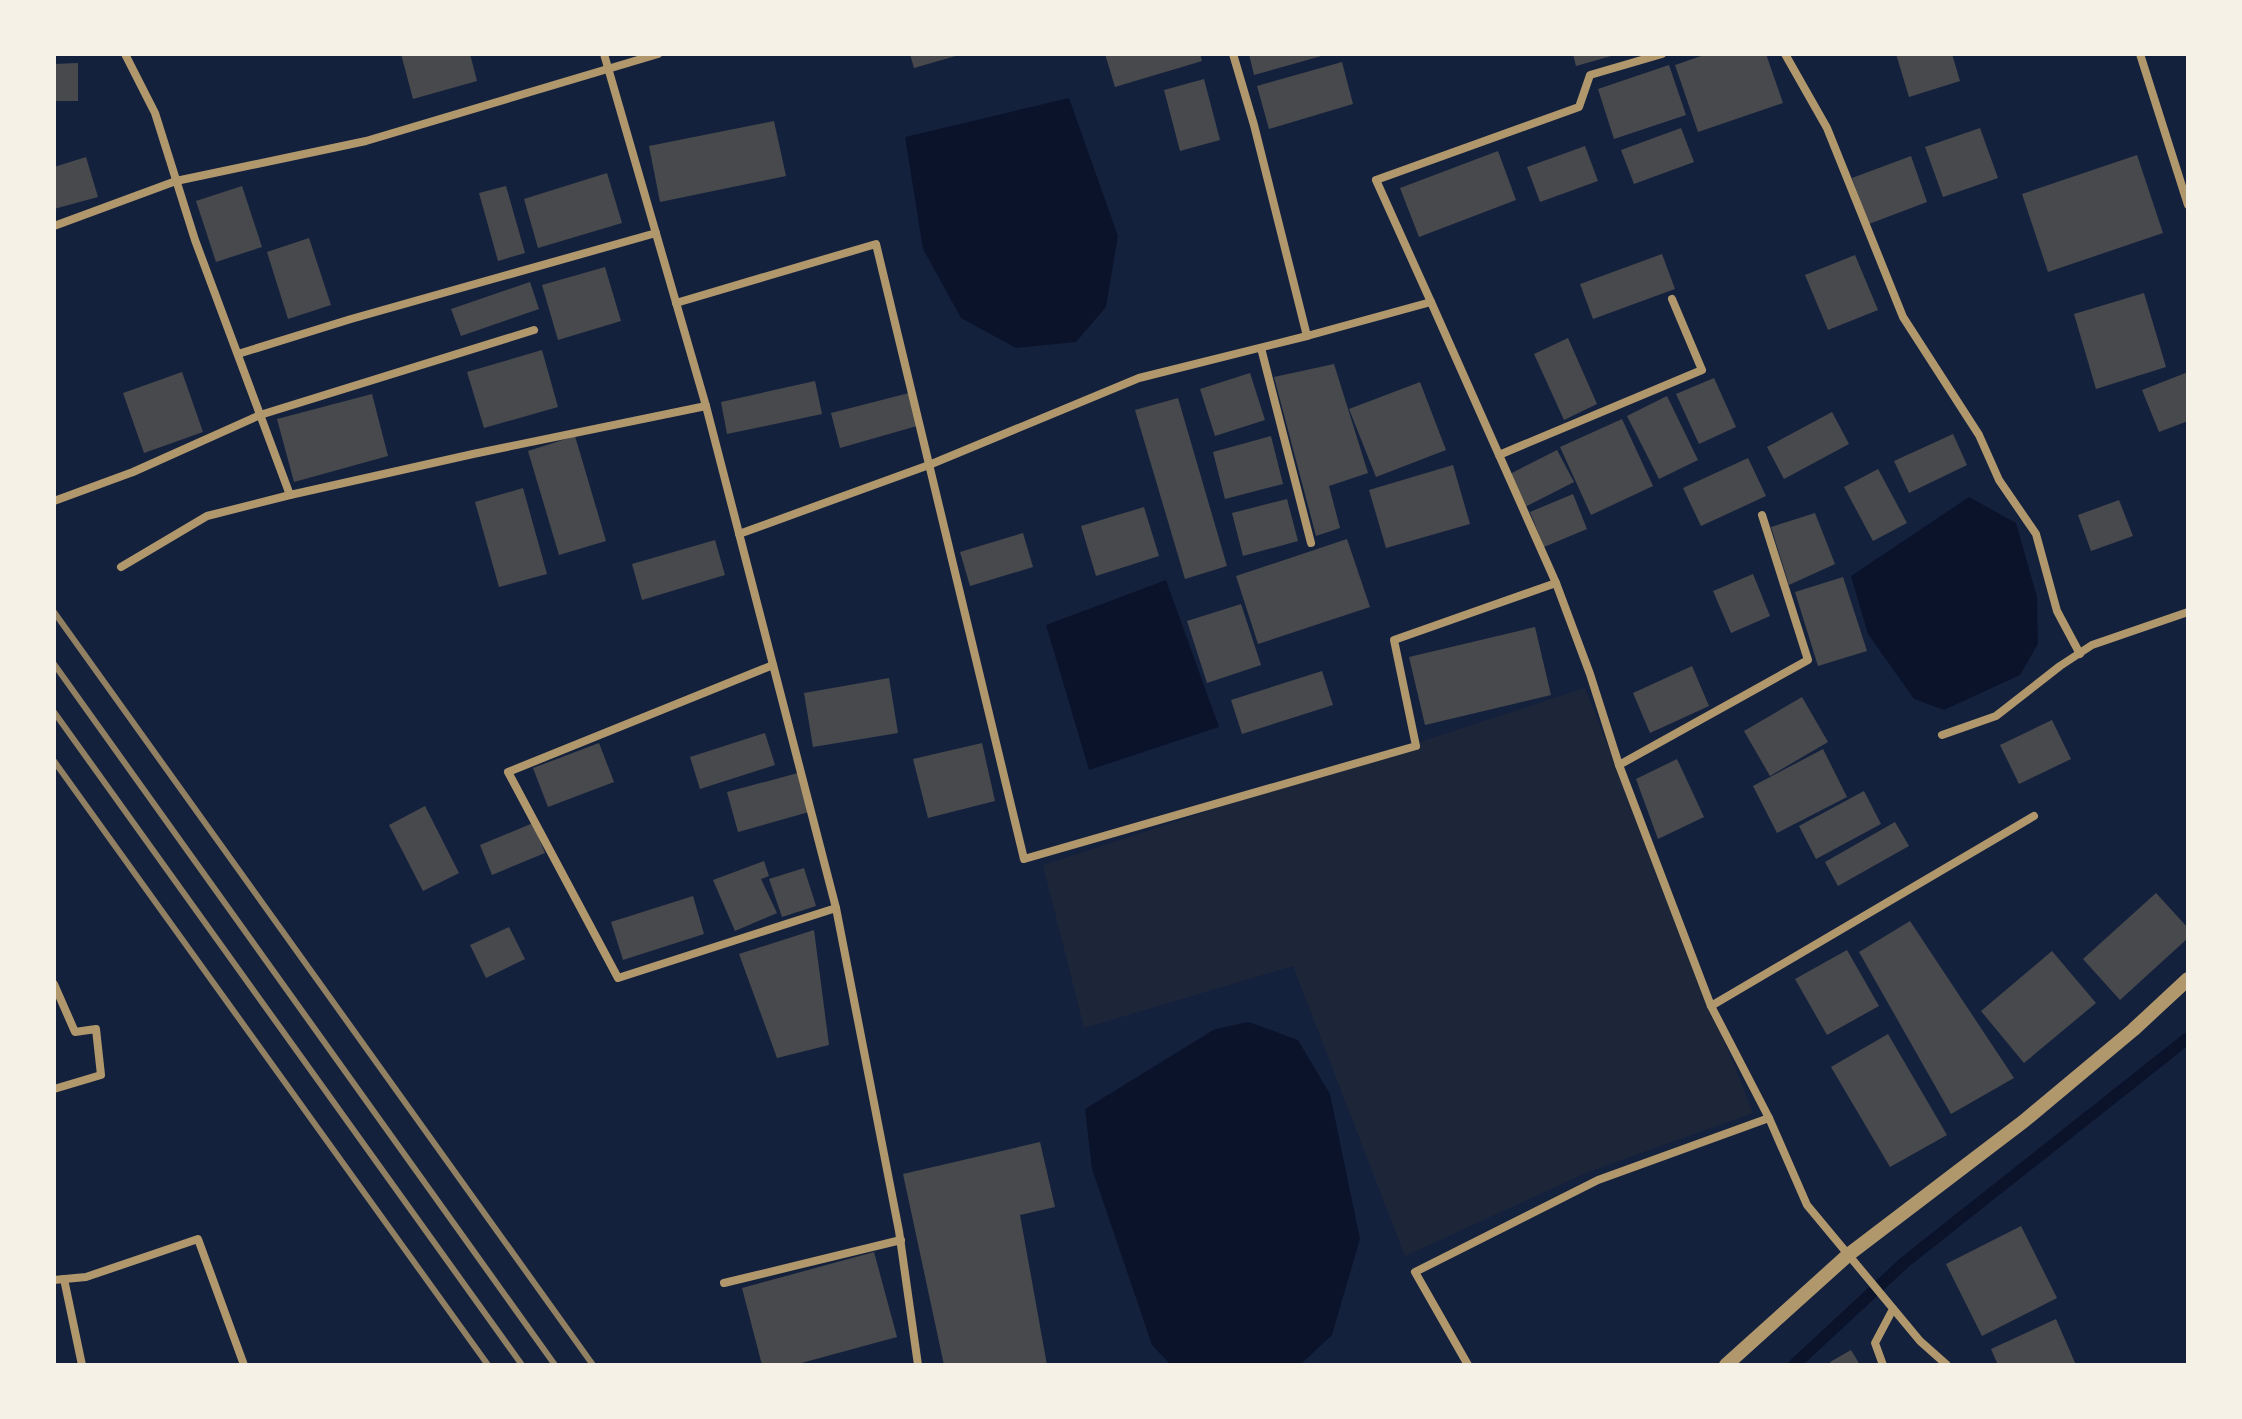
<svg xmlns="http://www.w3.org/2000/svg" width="2242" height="1419" font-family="'IBM Plex Serif',serif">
	<rect width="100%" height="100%" fill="#14213d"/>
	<path fill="#1d2539" d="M1585,688L1753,1113L1588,1172L1405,1256L1293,966L1084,1028L1043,865Z"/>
	<g fill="#0b132b">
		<path d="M1069,98L1118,236L1106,307L1076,342L1016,348L961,318L923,249L905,137Z"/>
		<path d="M1969,497L2016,523L2037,597L2038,644L2020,675L1944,710L1914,699L1868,634L1851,576Z"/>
		<path d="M1166,580L1219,727L1089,770L1046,625Z"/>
		<path d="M1249,1022L1298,1040L1330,1094L1360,1239L1332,1335L1300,1365H1171L1152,1345L1092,1169L1085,1109L1215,1029Z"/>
	</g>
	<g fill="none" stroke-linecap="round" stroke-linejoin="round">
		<path stroke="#0b132b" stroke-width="12" d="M1794,1365L1905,1262L2188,1038"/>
	</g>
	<g fill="#48494c">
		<path d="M401,54H470L477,81L413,99Z"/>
		<path d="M910,54H959V55L914,68Z"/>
		<path d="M1105,54H1200L1202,61L1115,87Z"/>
		<path d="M1249,54H1325V55L1254,75Z"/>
		<path d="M1573,54H1615V55L1576,66Z"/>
		<path d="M1707,54H1766L1783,103L1698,132L1675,65Z"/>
		<path d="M1896,54H1952L1960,81L1909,97Z"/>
		<path d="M1342,62L1353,104L1269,129L1257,86Z"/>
		<path d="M78,63V101H54V64Z"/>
		<path d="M1669,65L1686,115L1614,139L1598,89Z"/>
		<path d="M1204,79L1220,140L1180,151L1164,90Z"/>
		<path d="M774,121L786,176L660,202L649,146Z"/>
		<path d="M1681,128L1694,162L1634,184L1621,150Z"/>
		<path d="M1980,128L1998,178L1943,197L1925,147Z"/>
		<path d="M1585,146L1598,181L1540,202L1527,167Z"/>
		<path d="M1498,151L1516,200L1419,237L1400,188Z"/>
		<path d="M2137,155L2163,233L2048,272L2022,194Z"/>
		<path d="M1911,156L1927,202L1869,224L1852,178Z"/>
		<path d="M86,157L98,197L54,209V167Z"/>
		<path d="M607,173L622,223L538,248L524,199Z"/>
		<path d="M242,186L262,247L216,262L196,201Z"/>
		<path d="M506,186L525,253L498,261L479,193Z"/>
		<path d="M309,238L331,305L288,319L267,252Z"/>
		<path d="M1662,254L1675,289L1593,319L1580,284Z"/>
		<path d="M1855,255L1878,310L1828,330L1805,275Z"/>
		<path d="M605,267L621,321L558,340L542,285Z"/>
		<path d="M530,282L539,309L461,336L451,309Z"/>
		<path d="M2144,293L2166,367L2096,389L2074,314Z"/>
		<path d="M1568,338L1597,404L1564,420L1534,354Z"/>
		<path d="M542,350L558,407L484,428L467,372Z"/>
		<path d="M1334,364L1368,473L1329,486L1340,528L1316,536L1274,377Z"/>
		<path d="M182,372L203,432L144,453L123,393Z"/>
		<path d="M2188,372V421L2159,432L2142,390Z"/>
		<path d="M1250,373L1265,420L1215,436L1200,389Z"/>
		<path d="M1714,378L1736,427L1699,444L1676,394Z"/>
		<path d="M815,381L822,414L727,434L721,402Z"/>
		<path d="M1420,382L1446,450L1376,477L1349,409Z"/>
		<path d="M909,393L917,426L840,448L831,413Z"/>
		<path d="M372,394L388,456L294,482L277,419Z"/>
		<path d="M1667,396L1698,460L1659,479L1627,416Z"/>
		<path d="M1178,398L1227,566L1185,579L1135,410Z"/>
		<path d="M1832,412L1849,444L1784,479L1767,447Z"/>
		<path d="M1622,419L1653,486L1591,515L1560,447Z"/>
		<path d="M1953,434L1967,465L1909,493L1894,461Z"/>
		<path d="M575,436L606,541L559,555L528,451Z"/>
		<path d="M1271,436L1283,484L1225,499L1213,452Z"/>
		<path d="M1557,450L1574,482L1525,507L1508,475Z"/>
		<path d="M1748,458L1766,496L1701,526L1683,488Z"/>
		<path d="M1453,465L1470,524L1386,548L1369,490Z"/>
		<path d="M1878,469L1907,523L1873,541L1844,487Z"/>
		<path d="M523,488L547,574L499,587L475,502Z"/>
		<path d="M1573,494L1587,529L1544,547L1530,512Z"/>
		<path d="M1287,499L1298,541L1243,556L1232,513Z"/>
		<path d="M2119,500L2133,536L2091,551L2078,515Z"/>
		<path d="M1144,507L1159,556L1096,576L1081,526Z"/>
		<path d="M1815,513L1835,564L1789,585L1771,527Z"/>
		<path d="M1023,533L1033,567L970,586L960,552Z"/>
		<path d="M1347,539L1370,607L1258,644L1236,576Z"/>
		<path d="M715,540L725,575L642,600L632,564Z"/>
		<path d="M1753,574L1770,616L1731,633L1713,591Z"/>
		<path d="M1843,577L1867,651L1818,666L1795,592Z"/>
		<path d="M1241,604L1261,665L1207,683L1187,621Z"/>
		<path d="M1535,627L1551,695L1425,725L1409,657Z"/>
		<path d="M1692,666L1709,706L1650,733L1633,693Z"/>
		<path d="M1322,671L1333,705L1242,734L1231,700Z"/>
		<path d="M889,678L898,733L813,747L804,693Z"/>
		<path d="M1802,697L1828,742L1770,776L1744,731Z"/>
		<path d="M2052,720L2071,759L2019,784L2000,745Z"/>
		<path d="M765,733L775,765L700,789L690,757Z"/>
		<path d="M599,743L614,782L548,807L533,768Z"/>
		<path d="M982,743L995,801L928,818L913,759Z"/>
		<path d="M1823,749L1847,797L1777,833L1753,786Z"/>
		<path d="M1677,759L1704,817L1658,839L1636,779Z"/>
		<path d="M798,773L809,812L738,832L727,792Z"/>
		<path d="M1864,791L1881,824L1816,859L1799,826Z"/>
		<path d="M425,806L459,873L423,891L389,825Z"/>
		<path d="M1895,822L1909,846L1838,886L1825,862Z"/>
		<path d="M533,823L545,853L492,875L480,845Z"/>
		<path d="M764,861L769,876L761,879L777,913L735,931L713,880Z"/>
		<path d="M804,868L816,906L782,917L769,879Z"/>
		<path d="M2156,893L2188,928V938L2120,1000L2083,959Z"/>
		<path d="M693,896L704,934L623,960L611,922Z"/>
		<path d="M1910,921L2014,1078L1951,1114L1859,952Z"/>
		<path d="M509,927L525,959L486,978L470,945Z"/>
		<path d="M814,930L829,1045L777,1058L739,954Z"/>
		<path d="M1847,950L1879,1006L1827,1035L1795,979Z"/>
		<path d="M2052,951L2096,1003L2024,1063L1981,1011Z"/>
		<path d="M1888,1034L1947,1135L1890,1167L1831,1067Z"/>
		<path d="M1040,1142L1055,1207L1020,1215L1047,1365H944L903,1174Z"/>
		<path d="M2021,1226L2057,1298L1982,1336L1946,1264Z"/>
		<path d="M874,1252L897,1337L794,1365H762L742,1288Z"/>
		<path d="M2056,1319L2076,1365H1998L1991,1349Z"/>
		<path d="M1851,1350L1860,1365H1832L1830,1362Z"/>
	</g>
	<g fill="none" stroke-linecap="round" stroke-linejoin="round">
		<g stroke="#b1986c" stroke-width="8">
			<path d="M125,54L155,113L195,240L290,495L473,454L706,406"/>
			<path d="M604,54L706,406L836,908L899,1231L918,1365"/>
			<path d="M1233,54L1254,125L1307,336L1431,302L1556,583L1590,674L1619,765L1711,1006L1769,1118L1807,1205L1920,1341L1947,1365"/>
			<path d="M1785,54L1827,128L1903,317L1979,435L1999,480L2036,534L2057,611L2080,654"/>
			<path d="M2140,54L2188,205"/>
			<path d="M54,226L176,181L366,141L658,54"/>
			<path d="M1431,302L1376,180L1579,107L1590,75L1662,54"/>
			<path d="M676,303L876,244L1024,859L1416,746L1394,640L1556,583"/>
			<path d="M1261,348L1311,543"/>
			<path d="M238,354L351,319L656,233"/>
			<path d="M1499,455L1702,370L1672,299"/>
			<path d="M54,501L133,472L260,415L534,330"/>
			<path d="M739,534L929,465L1139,378L1307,336"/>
			<path d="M121,567L207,516L290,495"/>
			<path d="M773,665L508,772L618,978L836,908"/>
			<path d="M1942,735L1996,716L2060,666L2092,645L2188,612"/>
			<path d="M1619,765L1808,660L1762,515"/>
			<path d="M54,984L75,1032L96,1029L101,1075L54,1089"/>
			<path d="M1711,1006L2034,816"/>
			<path d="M64,1279L82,1365"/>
			<path d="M54,1280L86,1277L198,1239L244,1365"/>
			<path d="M724,1283L901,1240"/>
			<path d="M1468,1365L1415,1272L1598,1180L1769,1118"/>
			<path d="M1883,1365L1875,1343L1893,1309"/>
		</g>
		<path stroke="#b1986c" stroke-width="14" d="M1726,1365L1848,1255L2024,1121L2133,1030L2188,979"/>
		<g stroke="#918062" stroke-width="6">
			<path d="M54,612L593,1365"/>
			<path d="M54,664L555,1365"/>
			<path d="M54,712L522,1365"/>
			<path d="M54,761L488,1365"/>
		</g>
	</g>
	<rect width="2242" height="1419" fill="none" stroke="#f6f1e7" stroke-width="112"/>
</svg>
